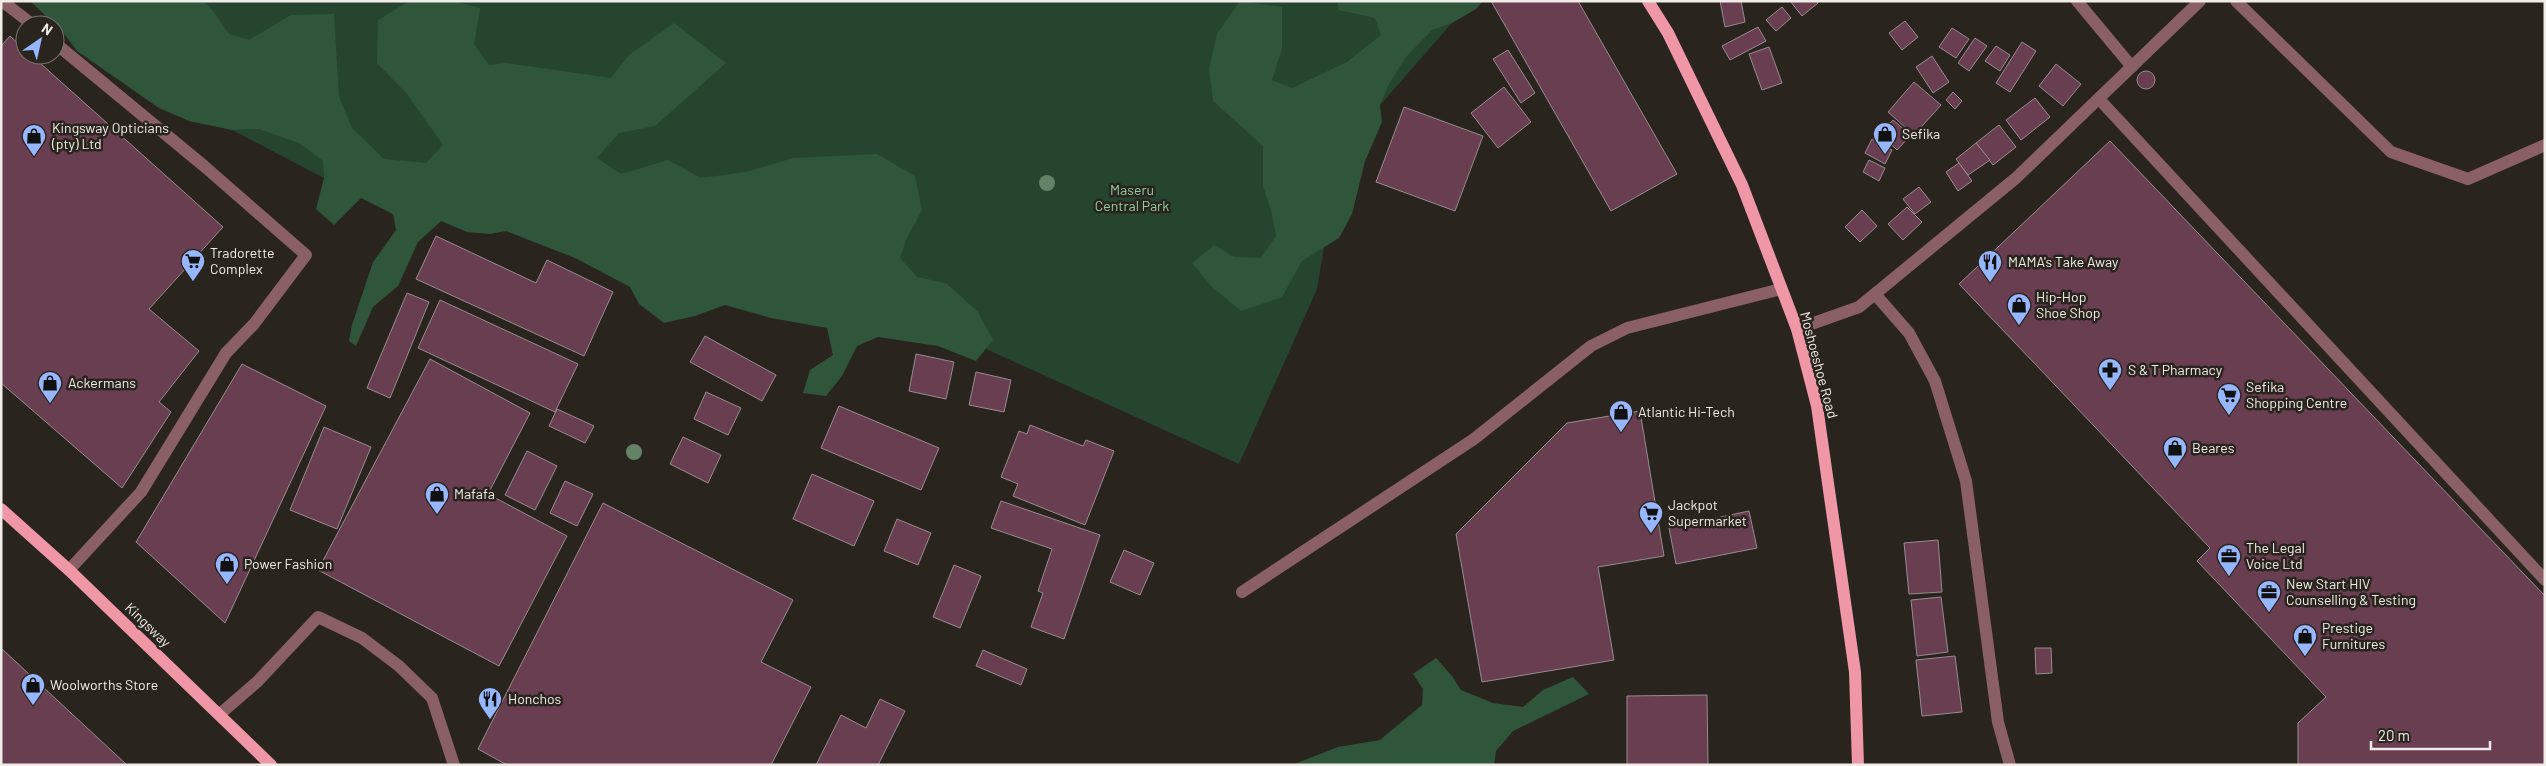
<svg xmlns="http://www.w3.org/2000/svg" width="2546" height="766" font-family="Barlow,sans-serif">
	<rect width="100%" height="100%" fill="#2a241e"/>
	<path fill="#26452e" d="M40,1H1471L1340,151L1317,289L1239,464L929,323L515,214H393L232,130Z"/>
	<g fill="#2f563a">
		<path d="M30,1H203L213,11L229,34L249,40L291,15L334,14L339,97L352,128L384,159L426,163L443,145L407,94L377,63L378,20L409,1H455L480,8L474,44L489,65L506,63L611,78L629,55L674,23L726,63L655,126L619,133L597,158L621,174L668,160L701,178L746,172L793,158L877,154L915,176L922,210L906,240L900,258L917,277L946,283L978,312L993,340L976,361L938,346L878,337L857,346L842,376L826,396L803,393L810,370L833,355L827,328L771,318L725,305L695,316L664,323L639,304L630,287L575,258L506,231L490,234L467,232L441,221L418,242L398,286L373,307L356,346L349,341L352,325L373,262L396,230L393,214L361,198L334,225L316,209L324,178L323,161L299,143L259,129L232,130L189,121L159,108L77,51L62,31Z"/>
		<path d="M1240,1L1282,7V49L1272,80L1292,88L1347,62L1381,35L1375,18L1339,10L1337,1H1483L1476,9L1452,23L1432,30L1406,57L1390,82L1380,105L1382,122L1365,161L1352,214L1339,238L1302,261L1282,297L1241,311L1213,288L1192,263L1214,245L1234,257L1261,258L1276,236L1271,210L1263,186V146L1213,101L1209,69L1217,34Z"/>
		<path d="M1436,658L1452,676L1461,690L1493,703L1523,707L1543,690L1573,677L1589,694L1513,731L1496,751L1494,765H1292L1338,747L1380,740L1422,705L1423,689L1413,674Z"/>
	</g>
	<g fill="#693e51" stroke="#978c90">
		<path d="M1491,1H1578L1677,174L1611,211Z"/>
		<path d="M1720,1H1741L1745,22L1725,27Z"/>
		<path d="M1790,1H1817L1818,3L1802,16Z"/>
		<path d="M1782,7L1791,18L1776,31L1766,20Z"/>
		<path d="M1905,21L1918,37L1902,50L1889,33Z"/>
		<path d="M1758,27L1766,41L1730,60L1722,46Z"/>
		<path d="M1952,28L1969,39L1956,58L1939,47Z"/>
		<path d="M10,36L25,50V55H31L223,227L149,309L199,351L159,402L171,412L122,488L1,383V46Z"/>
		<path d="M1975,38L1987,46L1969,71L1958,63Z"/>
		<path d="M2022,42L2036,51L2010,92L1996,83Z"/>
		<path d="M1996,46L2010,55L2000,71L1985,61Z"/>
		<path d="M1769,47L1782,83L1762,90L1749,54Z"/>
		<path d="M1508,50L1535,93L1521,103L1493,59Z"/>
		<path d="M1932,56L1949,82L1933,93L1916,67Z"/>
		<path d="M2056,64L2081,84L2063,106L2039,86Z"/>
		<circle cx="2146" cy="80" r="9"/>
		<path d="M1914,82L1941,105L1914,135L1888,112Z"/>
		<path d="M1504,87L1531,122L1498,148L1471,113Z"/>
		<path d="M1953,92L1962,101L1955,109L1946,100Z"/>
		<path d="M2035,98L2050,117L2021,140L2006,120Z"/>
		<path d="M1404,107L1483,136L1455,211L1376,182Z"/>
		<path d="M1893,120L1911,135L1897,150L1880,134Z"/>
		<path d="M1999,125L2016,147L1993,165L1976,143Z"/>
		<path d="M1872,139L1892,150L1885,164L1865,153Z"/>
		<path d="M2110,141L2545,596V765H2298V723L2326,697L2197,561L2210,548L1959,284Z"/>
		<path d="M1976,143L1990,160L1968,175L1956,159Z"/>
		<path d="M1869,160L1885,168L1879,181L1863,172Z"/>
		<path d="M1959,163L1972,181L1958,191L1946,172Z"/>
		<path d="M1919,187L1931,202L1915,214L1903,199Z"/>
		<path d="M1907,207L1922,222L1903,240L1888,224Z"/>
		<path d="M1862,210L1877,226L1860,242L1845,227Z"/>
		<path d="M436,236L536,283L547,260L613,292L584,356L416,279Z"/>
		<path d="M407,293L429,302L390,398L367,388Z"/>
		<path d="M440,300L578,364L555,412L418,348Z"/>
		<path d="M705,336L776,375L762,401L690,362Z"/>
		<path d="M916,354L954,362L946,399L909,391Z"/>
		<path d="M430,359L530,413L488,494L567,536L499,666L318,570Z"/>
		<path d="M242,364L326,406L225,623L136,542Z"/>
		<path d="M976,372L1011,380L1004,412L969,405Z"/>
		<path d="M706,392L741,408L728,435L694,419Z"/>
		<path d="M839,406L939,448L921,490L821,448Z"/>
		<path d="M557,409L594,426L585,443L549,426Z"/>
		<path d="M1640,411L1664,556L1598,567L1614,660L1482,682L1456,534L1567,423Z"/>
		<path d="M1030,425L1083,446L1086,440L1114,451L1085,525L1013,496L1018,484L1001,477L1019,431L1027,434Z"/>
		<path d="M324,427L371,447L337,529L290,510Z"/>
		<path d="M683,437L721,455L708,483L670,464Z"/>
		<path d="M527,451L557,466L535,510L505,495Z"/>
		<path d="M812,474L874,501L854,546L793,519Z"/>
		<path d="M565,481L593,494L577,526L550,513Z"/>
		<path d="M1001,501L1100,535L1064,639L1031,627L1043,593L1038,591L1052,549L991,528Z"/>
		<path d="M603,503L793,600L761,662L811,687L771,765H507L478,749Z"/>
		<path d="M1749,511L1757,548L1676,564L1669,528Z"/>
		<path d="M897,519L931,533L918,565L884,551Z"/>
		<path d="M1938,540L1942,592L1909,594L1904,543Z"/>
		<path d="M1124,550L1154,563L1140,595L1110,582Z"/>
		<path d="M954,565L981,576L960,628L933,617Z"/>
		<path d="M1941,597L1948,652L1917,656L1911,600Z"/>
		<path d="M1,648L127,765H1Z"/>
		<path d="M2035,648H2051L2052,673L2036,674Z"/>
		<path d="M983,650L1027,669L1021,685L976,666Z"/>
		<path d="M1955,656L1962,712L1922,716L1916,660Z"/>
		<path d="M1707,695L1708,765H1627V696Z"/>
		<path d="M880,699L905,711L878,765H816L841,715L866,728Z"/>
	</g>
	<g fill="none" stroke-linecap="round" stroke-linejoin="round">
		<g stroke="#8a5f65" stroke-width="12">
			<path d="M2,1L33,25"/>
			<path d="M2077,1L2132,67"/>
			<path d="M2236,1L2391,152L2468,179L2545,145"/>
			<path d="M55,43L204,166L306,255L254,324L226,353L141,492L69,570"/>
			<path d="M2099,99L2545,580"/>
			<path d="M1875,294L1909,333L1935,381L1966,481L1998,722L2010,765"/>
			<path d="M220,714L258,681L318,617L362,638L399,666L432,698L454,765"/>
		</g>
		<g stroke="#8a5f65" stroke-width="12">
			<path d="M1797,329L1859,307L2016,178L2200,1"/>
			<path d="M1242,592L1474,439L1591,346L1627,328L1781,289"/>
		</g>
		<g stroke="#ef97a6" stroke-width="12">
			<path d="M1648,1L1668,33L1742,185L1797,329L1817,406L1855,672L1858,765"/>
			<path d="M1,509L69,570L271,765"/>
		</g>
	</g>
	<g fill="#628366">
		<circle cx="1047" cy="183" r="8"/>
		<circle cx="634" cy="452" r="8"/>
	</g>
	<defs>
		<g id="shop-pin" transform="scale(1.25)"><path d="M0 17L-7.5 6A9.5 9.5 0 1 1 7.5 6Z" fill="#96b6fd" stroke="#2a241e"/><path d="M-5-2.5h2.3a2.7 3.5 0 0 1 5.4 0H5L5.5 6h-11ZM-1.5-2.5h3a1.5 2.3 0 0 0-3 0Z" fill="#111"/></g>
		<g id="supermarket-pin" transform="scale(1.25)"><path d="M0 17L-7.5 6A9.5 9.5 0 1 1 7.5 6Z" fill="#96b6fd" stroke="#2a241e"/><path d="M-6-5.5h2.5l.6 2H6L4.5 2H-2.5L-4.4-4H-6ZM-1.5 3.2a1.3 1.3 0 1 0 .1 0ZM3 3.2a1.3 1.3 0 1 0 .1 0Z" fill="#111"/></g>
		<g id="restaurant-pin" transform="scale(1.25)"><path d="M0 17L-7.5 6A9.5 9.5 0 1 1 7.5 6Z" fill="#96b6fd" stroke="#2a241e"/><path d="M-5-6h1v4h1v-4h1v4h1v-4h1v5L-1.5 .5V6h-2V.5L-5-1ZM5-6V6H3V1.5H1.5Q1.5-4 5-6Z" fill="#111"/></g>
		<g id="pharmacy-pin" transform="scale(1.25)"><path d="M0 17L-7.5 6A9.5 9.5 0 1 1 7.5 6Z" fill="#96b6fd" stroke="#2a241e"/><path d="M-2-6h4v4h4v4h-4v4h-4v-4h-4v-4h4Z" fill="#111"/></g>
		<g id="office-pin" transform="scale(1.25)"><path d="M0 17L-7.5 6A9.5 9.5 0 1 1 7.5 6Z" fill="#96b6fd" stroke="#2a241e"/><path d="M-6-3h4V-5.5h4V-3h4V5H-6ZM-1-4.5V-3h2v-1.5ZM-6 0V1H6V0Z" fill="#111"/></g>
	</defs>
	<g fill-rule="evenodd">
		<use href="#shop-pin" x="1885" y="134"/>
		<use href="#shop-pin" x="34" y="136"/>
		<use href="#supermarket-pin" x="193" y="261"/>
		<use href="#restaurant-pin" x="1990" y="262"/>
		<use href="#shop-pin" x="2019" y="305"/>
		<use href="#pharmacy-pin" x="2110" y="370"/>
		<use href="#shop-pin" x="50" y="383"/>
		<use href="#supermarket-pin" x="2229" y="395"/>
		<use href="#shop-pin" x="1621" y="412"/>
		<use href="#shop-pin" x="2175" y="448"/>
		<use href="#shop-pin" x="437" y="494"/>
		<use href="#supermarket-pin" x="1651" y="513"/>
		<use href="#office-pin" x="2229" y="556"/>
		<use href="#shop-pin" x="227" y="564"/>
		<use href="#office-pin" x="2269" y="592"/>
		<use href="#shop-pin" x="2305" y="636"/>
		<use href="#shop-pin" x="33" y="685"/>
		<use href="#restaurant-pin" x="490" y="699"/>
	</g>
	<g text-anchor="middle" stroke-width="5" stroke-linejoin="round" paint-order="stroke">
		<g font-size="14" fill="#f0ece8" stroke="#2a241e" text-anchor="start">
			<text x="52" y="133">Kingsway Opticians<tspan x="52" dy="16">(pty) Ltd</tspan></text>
			<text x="1902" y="139">Sefika</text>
			<text x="210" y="258">Tradorette<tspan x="210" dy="16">Complex</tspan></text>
			<text x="2008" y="267">MAMA's Take Away</text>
			<text x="2036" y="302">Hip-Hop<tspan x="2036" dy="16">Shoe Shop</tspan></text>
			<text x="2128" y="375">S &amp; T Pharmacy</text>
			<text x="68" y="388">Ackermans</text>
			<text x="2246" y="392">Sefika<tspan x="2246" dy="16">Shopping Centre</tspan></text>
			<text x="1638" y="417">Atlantic Hi-Tech</text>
			<text x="2192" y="453">Beares</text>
			<text x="454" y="499">Mafafa</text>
			<text x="1668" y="510">Jackpot<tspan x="1668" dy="16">Supermarket</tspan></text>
			<text x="2246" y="553">The Legal<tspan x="2246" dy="16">Voice Ltd</tspan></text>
			<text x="244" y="569">Power Fashion</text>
			<text x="2286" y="589">New Start HIV<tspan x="2286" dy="16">Counselling &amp; Testing</tspan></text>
			<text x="2322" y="633">Prestige<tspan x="2322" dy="16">Furnitures</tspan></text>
			<text x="50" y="690">Woolworths Store</text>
			<text x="508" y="704">Honchos</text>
		</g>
		<g font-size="14" fill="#90d1a0" stroke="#2a241e">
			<text x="1132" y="195">Maseru<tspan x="1132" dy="16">Central Park</tspan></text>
		</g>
		<g font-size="14" fill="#f0ece8" stroke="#2a241e">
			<text transform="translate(1819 365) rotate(75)" y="5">Moshoeshoe Road</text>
			<text transform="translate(148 625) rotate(44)" y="5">Kingsway</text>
		</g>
	</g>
	<rect width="2546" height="766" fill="none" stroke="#f0ece8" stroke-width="5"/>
	<g transform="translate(40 40) rotate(34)"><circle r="24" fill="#2a241e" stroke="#79746f"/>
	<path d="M0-4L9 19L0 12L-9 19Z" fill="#96b6fd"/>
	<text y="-8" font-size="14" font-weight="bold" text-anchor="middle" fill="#f0ece8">N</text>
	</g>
	<path d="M2371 741v8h119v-8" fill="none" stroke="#f0ece8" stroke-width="2.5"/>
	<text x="2378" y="741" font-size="15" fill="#f0ece8" stroke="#2a241e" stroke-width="4" paint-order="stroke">20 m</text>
</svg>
